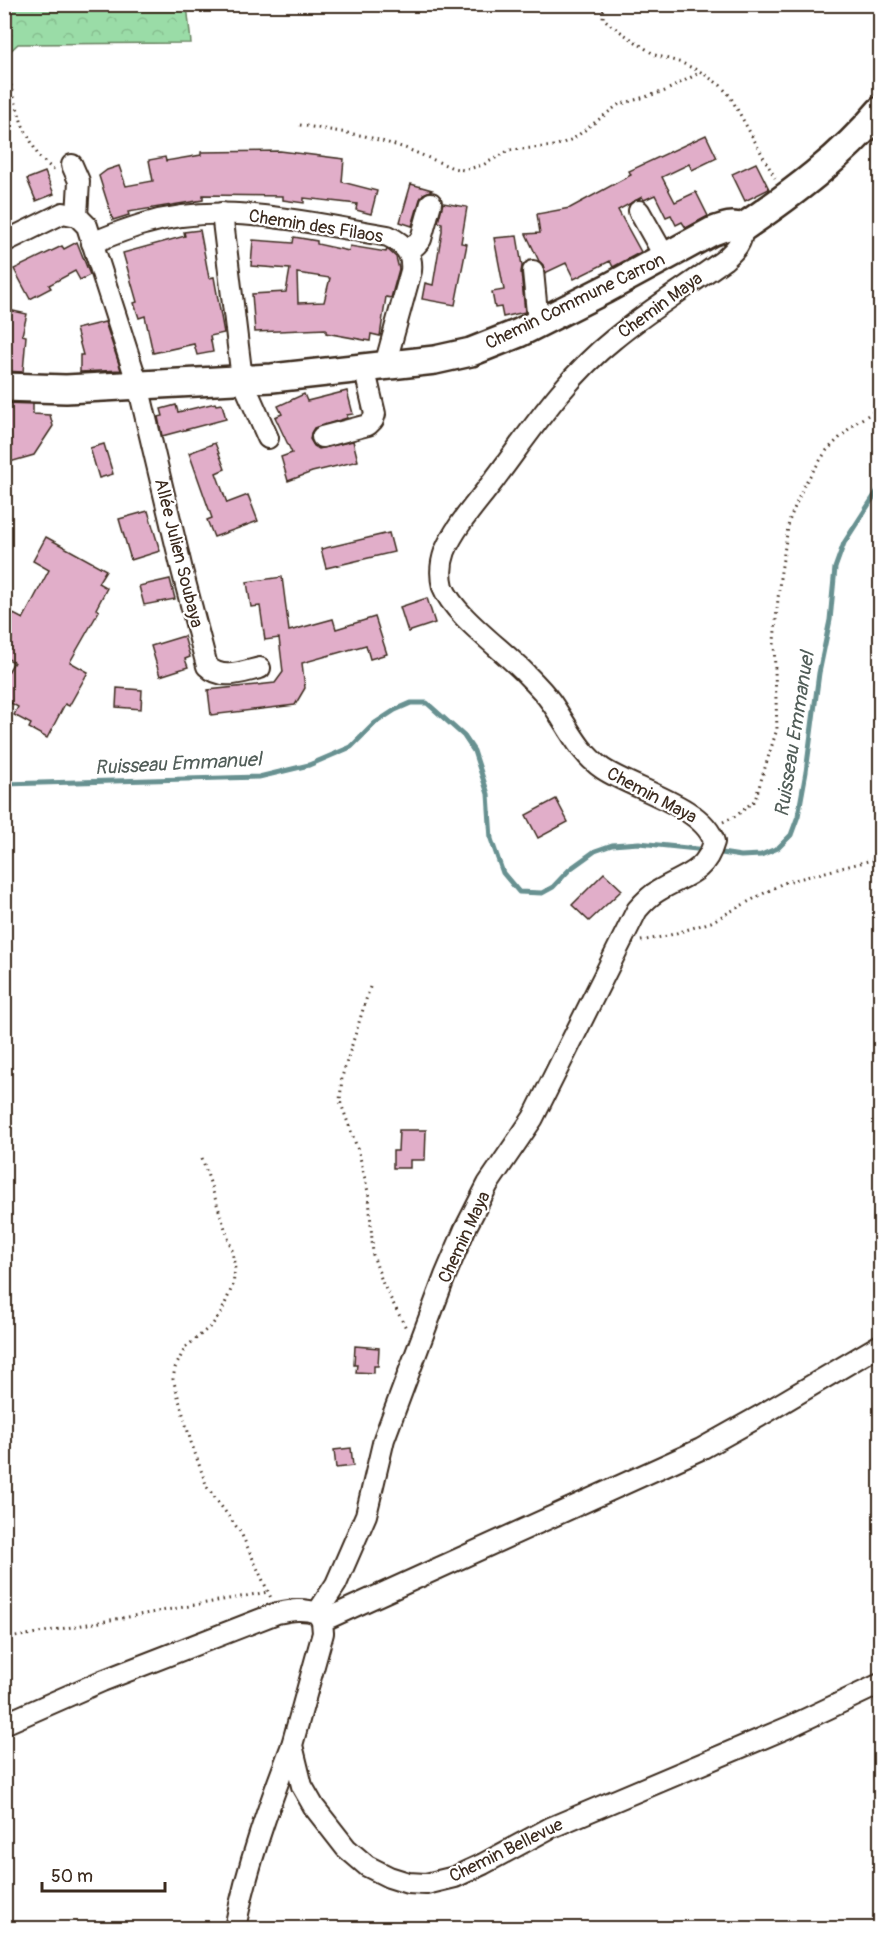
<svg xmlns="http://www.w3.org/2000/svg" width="885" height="1933" font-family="Pangolin,sans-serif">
	<defs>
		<pattern id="forest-crowns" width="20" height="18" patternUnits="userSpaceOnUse" patternTransform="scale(1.5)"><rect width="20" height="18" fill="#9adca7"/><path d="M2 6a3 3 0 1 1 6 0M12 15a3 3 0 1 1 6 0" fill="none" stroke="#86bd8f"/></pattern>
	</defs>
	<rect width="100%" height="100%" fill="#fff"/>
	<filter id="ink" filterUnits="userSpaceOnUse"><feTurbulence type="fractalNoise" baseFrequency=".0167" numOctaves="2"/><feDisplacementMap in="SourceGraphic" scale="12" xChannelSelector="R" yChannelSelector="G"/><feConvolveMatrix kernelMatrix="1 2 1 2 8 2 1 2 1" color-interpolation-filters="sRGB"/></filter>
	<g filter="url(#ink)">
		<path fill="url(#forest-crowns)" stroke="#6a8362" stroke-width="1.5" d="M5,4L187,5L191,43L18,44L5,56Z"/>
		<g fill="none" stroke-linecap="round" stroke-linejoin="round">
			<g stroke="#679191" stroke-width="5">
				<path d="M352,4L360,7L375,4"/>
				<path d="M4,784L259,777L309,765L351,747L375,723L395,710L411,703H427L464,736L474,751L488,794L491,839L503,873L519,892L542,893L553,887L570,869L595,851L612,845L639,843L706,850"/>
				<path d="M715,852L741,856L761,855L778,848L791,835L798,816L806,772L819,673L830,620L835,568L844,543L880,487"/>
			</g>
		</g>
		<g fill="#e1aec9" stroke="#3b2a1e" stroke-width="1.5" fill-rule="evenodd">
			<path d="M706,135L717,158L692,170L689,164L662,177L675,202L696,192L708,216L686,228L682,222L676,225L671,215L666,217L655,195L644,200L642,197L618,210L641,252L613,267L610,261L574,279L566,263L545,273L543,265L539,261L526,234L540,233L537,214L570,208L631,175L629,171Z"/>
			<path d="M280,151L344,159L342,182L377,191L371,214L356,210L357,204L304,198V203L283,200V196L203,195V200L128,212L129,215L113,220L99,176L107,170L119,166L126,186L153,181L149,160L165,157L166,161L201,155V152Z"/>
			<path d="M756,163L769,189L745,201L732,174Z"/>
			<path d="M45,172L54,194L36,201L27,179Z"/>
			<path d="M411,184L432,190L423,194L420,199L412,226L400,222Z"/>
			<path d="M443,203L467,207L461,243L467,244L455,305L422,299L425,283L433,285L442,231V223L438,222Z"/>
			<path d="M200,230L209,278L214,277L224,333L210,336L213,352L197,355L194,344L153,353L145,316L139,318L134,303L137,302L123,253L185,236L184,232Z"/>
			<path d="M517,236L522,266L521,272L525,312L503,317L501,307L495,308L492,292L504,290L494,238Z"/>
			<path d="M294,237L317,241V244L349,251L350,246L386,252L387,249L396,257L399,269L391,298L386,297L380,336L371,334L370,341L326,333V329L255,332L252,294L286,292L290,269L251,266L253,240L293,243ZM297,273L330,278L324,302L298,303Z"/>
			<path d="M77,242L90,275L80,280L75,271L49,285L51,288L30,299L14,269L62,246L64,249Z"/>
			<path d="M4,309L27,314L22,335L26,336L23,372L4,371Z"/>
			<path d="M105,322L121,370L80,372V355H83L76,329Z"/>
			<path d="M347,391L353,414L347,415V418L314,428L311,433L310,439L314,446L319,449L353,441L358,461L312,472L288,481L281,457L292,453L275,417L282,414L278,406L304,394L307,401Z"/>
			<path d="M4,403L33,404V414L50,415L53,426L34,455L10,462L4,457Z"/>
			<path d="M215,403L216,405L222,404L226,419L162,436L158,417L163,416L161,409L176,405L178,412Z"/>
			<path d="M215,443L225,469L216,473L227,503L248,495L258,521L214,537L207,520L212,518L189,453Z"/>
			<path d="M104,444L113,474L99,478L90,448Z"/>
			<path d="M148,511L160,551L131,560L119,519Z"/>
			<path d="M389,533L394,552L326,568L321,549Z"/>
			<path d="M46,537L106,570L98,583L107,588L96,609L99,611L70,662L88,672L69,706L65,704L47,738L29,728L31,724L14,715L18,707L4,699V679L14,662L4,657V609L23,619L49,570L33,561Z"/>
			<path d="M282,577L289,631L333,619L336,629L375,617L387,654L370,659L366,645L302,663L305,688L295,705L211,715L208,690L275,683L283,672L279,638L265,640L260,606L251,607L247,582Z"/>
			<path d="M170,579L175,599L144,605L139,586Z"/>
			<path d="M427,598L435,623L408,632L400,607Z"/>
			<path d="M184,636L190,657L185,659L188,667L160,676L151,646Z"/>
			<path d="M117,688L142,690L141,709L116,707Z"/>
			<path d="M556,799L568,822L538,838L526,815Z"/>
			<path d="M604,873L622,890L589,921L572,905Z"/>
			<path d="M399,1130H426L425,1160H410V1168H393V1151H398Z"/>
			<path d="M355,1346L379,1348L378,1366H374V1373L356,1372L357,1365H354Z"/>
			<path d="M351,1448L353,1466L336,1468L334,1450Z"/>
		</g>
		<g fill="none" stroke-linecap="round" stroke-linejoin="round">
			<g stroke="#3b2a1e" stroke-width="24">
				<g id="street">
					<path d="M72,165L79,181L77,216"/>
					<path d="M639,211L665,257"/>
					<path d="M222,213L242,379L268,438"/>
					<path d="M4,242L63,213L77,216L87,226L138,385L182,570L207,666C222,681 242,672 260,668"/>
					<path d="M92,243C109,236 126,229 144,224C223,200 309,223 388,236C404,244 413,253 411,271L385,365"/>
					<path d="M406,248L416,245L421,239L431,203"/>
					<path d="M533,271L538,323"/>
					<path d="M322,437L368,425L373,420L375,414L364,367"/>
					<path d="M317,1613L336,1584L366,1515L384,1439L445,1276L465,1229L488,1184L533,1118L637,910C643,903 649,896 658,891C684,875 705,874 714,842C705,807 633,789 603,769C578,752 568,726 551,702C544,692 535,683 527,675C505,651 454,616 443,587C440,575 441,562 445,551C456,525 477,503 494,480C530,432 566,377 614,339C649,310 688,286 724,260C735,250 743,243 742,228"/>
					<path d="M322,1621L701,1449L760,1416L880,1345"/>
					<path d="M4,1724L102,1681L277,1613C292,1610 303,1608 317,1613L322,1621L323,1633L292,1745L302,1786L314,1807L346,1848L367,1866L389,1877L408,1883L426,1884L455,1877L483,1864L550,1828L789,1727L880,1684"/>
					<path d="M235,1928C247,1866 269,1805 292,1745"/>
				</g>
			</g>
			<g stroke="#3b2a1e" stroke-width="32">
				<path id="secondary" d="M4,387L66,389L272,378L435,360L471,352L519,333L606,289L711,232C722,228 731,223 742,228C792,194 842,157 880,111"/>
			</g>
			<g stroke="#3b2a1e" stroke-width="3" stroke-dasharray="1.5 4.5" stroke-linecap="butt">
				<path d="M604,4L603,18L612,26L655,55L682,63L701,72L720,85L730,96L775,178"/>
				<path d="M4,62L22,124L39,157L56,172"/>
				<path d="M300,125L365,136L405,148L453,168L464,170L483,165L510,150L555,146L573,139L618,105L665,91L701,72"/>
				<path d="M723,822L736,816L755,800L777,729L774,641L780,578L789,521L804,485L827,450L855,423L880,408"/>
				<path d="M641,941L667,936L711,922L783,883L880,858"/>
				<path d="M370,987L342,1077L340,1101L359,1153L369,1196L373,1255L383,1284L406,1328"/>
				<path d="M202,1158L232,1250L235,1269L233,1285L221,1313L212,1325L185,1348L175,1368L173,1379L191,1442L207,1487L241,1533L271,1598"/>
				<path d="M4,1639L268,1592"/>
			</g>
			<use href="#street" stroke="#fff" stroke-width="20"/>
			<use href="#secondary" stroke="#fff" stroke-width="27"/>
		</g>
	</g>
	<g text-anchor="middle" stroke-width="4.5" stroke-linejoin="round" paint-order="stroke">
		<g font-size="18" fill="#3b2a1e" stroke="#fff">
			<text transform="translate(316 226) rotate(9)" y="6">Chemin des Filaos</text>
			<text transform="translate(575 301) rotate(-26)" y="6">Chemin Commune Carron</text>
			<text transform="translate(660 305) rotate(-36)" y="6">Chemin Maya</text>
			<text transform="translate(179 553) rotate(76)" y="6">Allée Julien Soubaya</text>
			<text transform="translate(652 795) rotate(28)" y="6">Chemin Maya</text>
			<text transform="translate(464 1237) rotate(-65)" y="6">Chemin Maya</text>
			<text transform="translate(506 1850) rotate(-26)" y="6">Chemin Bellevue</text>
		</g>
		<g font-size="20" font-style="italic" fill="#515d58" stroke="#fff">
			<text transform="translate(794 734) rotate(-81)" y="7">Ruisseau Emmanuel</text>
			<text transform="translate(178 763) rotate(-3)" y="7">Ruisseau Emmanuel</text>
		</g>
	</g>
	<rect width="885" height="1933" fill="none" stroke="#fff" stroke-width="24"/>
	<rect x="12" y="12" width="861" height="1909" fill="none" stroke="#3b2a1e" stroke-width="2" filter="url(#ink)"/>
	<path d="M42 1882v9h123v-9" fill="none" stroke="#3b2a1e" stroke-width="3"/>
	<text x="51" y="1882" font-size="18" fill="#3b2a1e" stroke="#ffffff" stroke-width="4.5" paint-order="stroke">50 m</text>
</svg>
